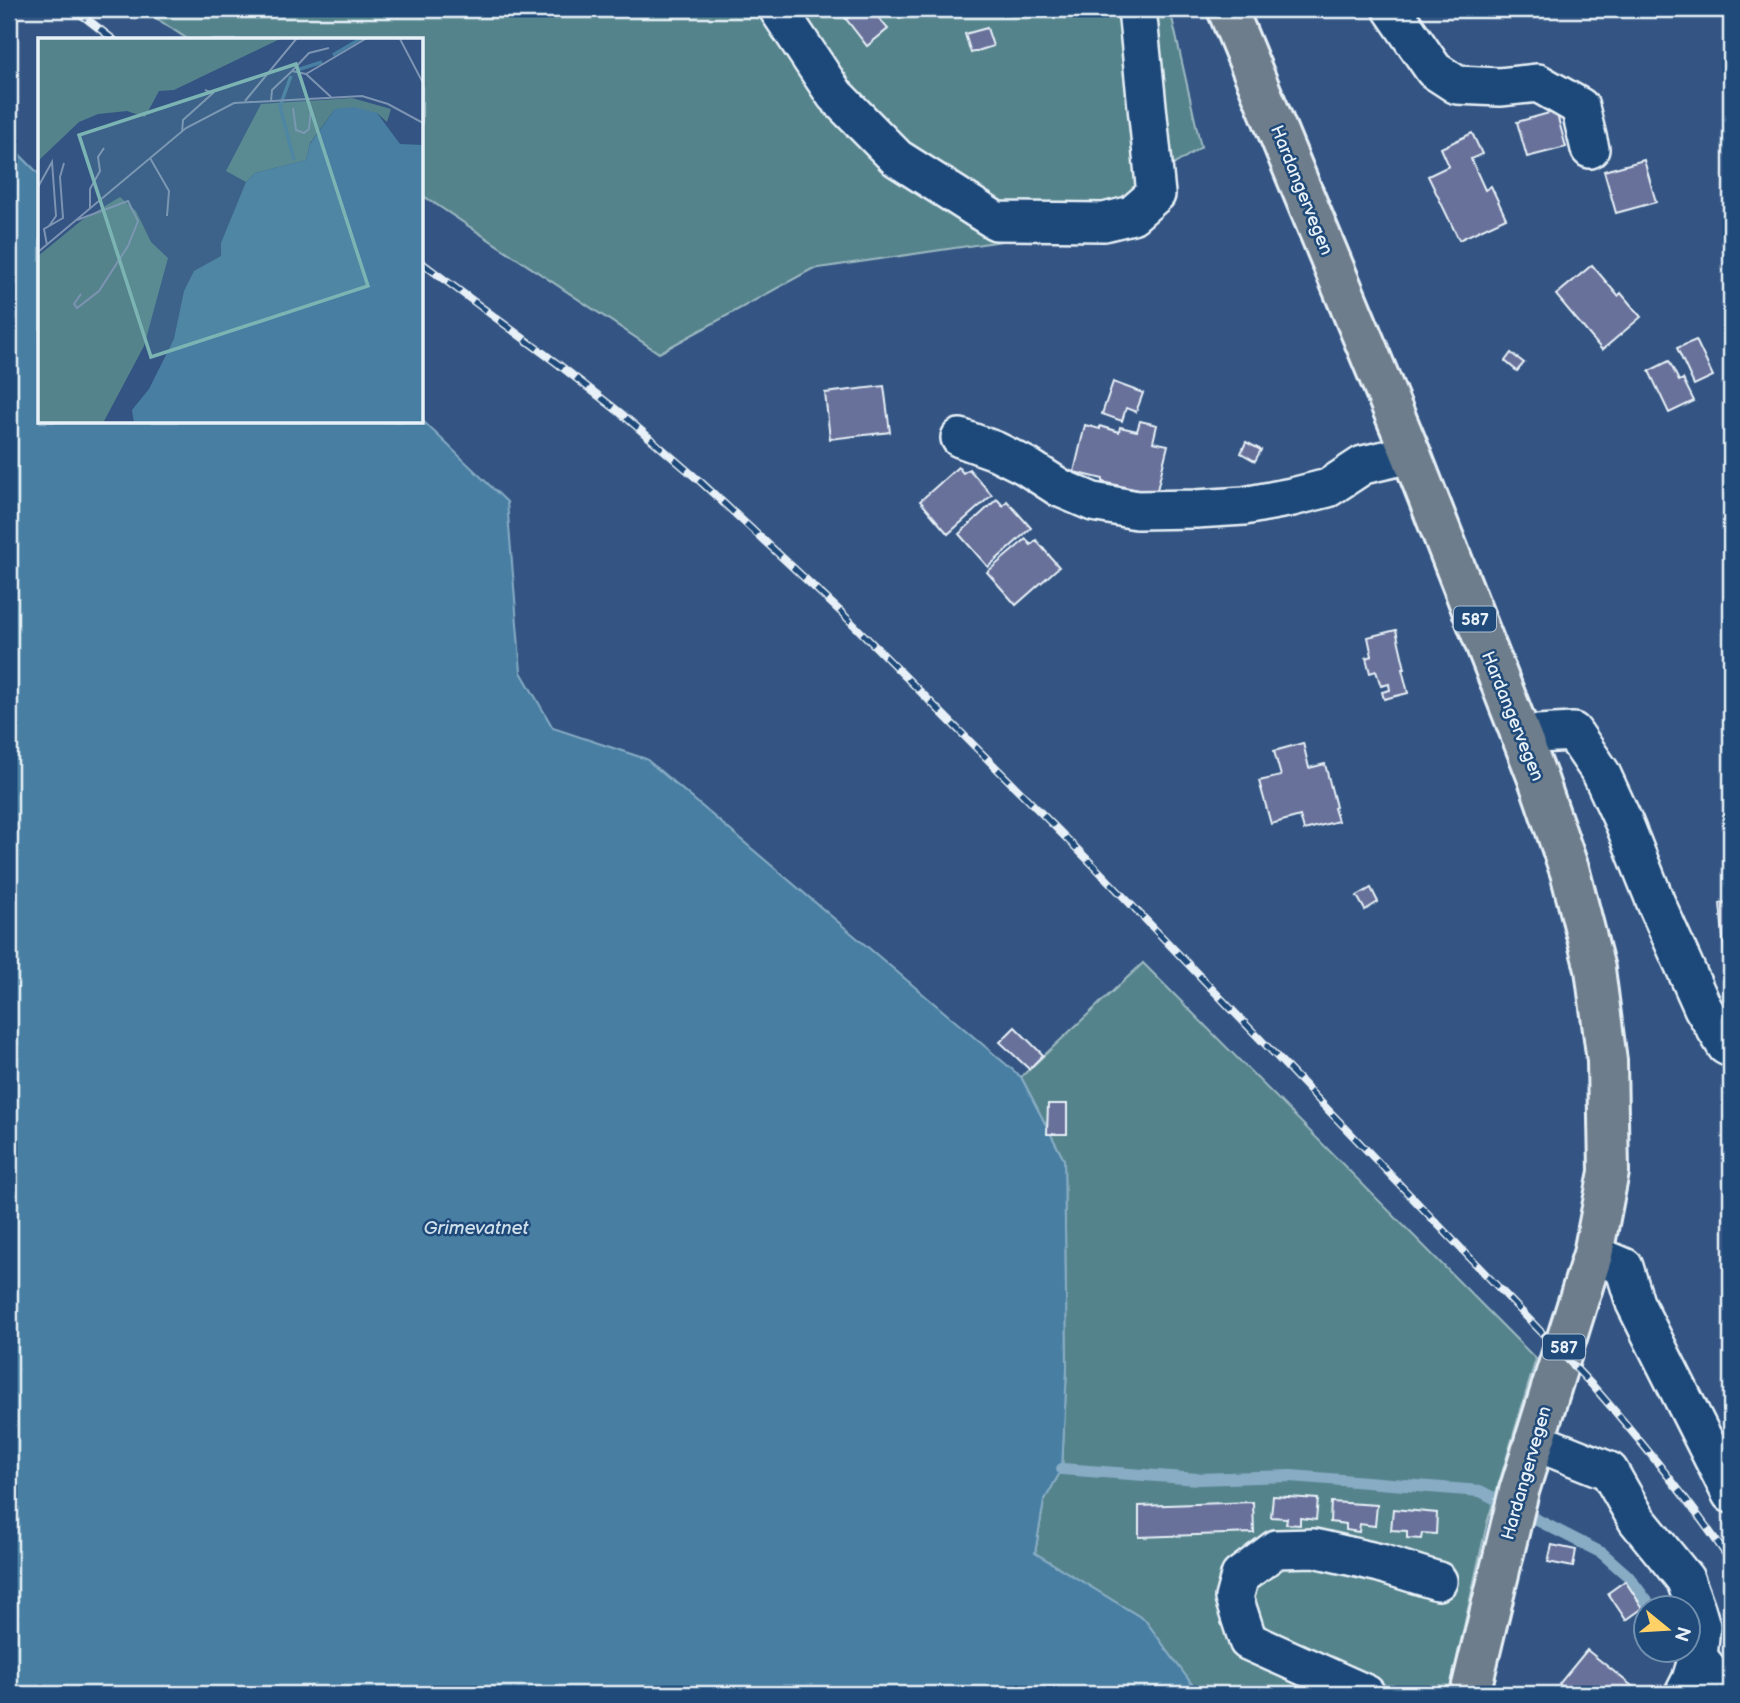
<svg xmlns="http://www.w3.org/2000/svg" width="1740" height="1703" font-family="'Balsamiq Sans',sans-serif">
	<rect width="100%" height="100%" fill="#345583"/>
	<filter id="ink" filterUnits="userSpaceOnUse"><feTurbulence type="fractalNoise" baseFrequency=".0143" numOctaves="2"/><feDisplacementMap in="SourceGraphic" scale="14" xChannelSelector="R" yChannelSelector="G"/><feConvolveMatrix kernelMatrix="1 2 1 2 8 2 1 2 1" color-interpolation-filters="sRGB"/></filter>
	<g filter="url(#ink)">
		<g fill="#55838c" stroke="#9ebac2" stroke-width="2">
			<path d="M142,9H1170L1201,147L1071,231L812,269L659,353L422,195V40H189Z"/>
			<path d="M1143,963L1536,1359L1487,1523L1449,1694H1199L1145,1620L1035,1553L1044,1501L1062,1469L1067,1368L1064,1160L1021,1077Z"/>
		</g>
		<path fill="#477ea2" stroke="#87acc4" stroke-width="2" d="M9,144L40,175V422H422V420L507,502L521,672L553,728L646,759L1021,1077L1064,1160L1067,1368L1062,1469L1044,1501L1035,1553L1145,1620L1199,1694H9Z"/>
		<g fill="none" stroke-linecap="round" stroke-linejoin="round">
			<g stroke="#87acc4" stroke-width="12">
				<path d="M1062,1469L1198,1479L1291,1476L1480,1491L1602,1553L1628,1576L1652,1608"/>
				<path d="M1676,1650L1684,1671"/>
			</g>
		</g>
		<g fill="#67719a" stroke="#e8f1f8" stroke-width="2">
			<path d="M837,9H859L846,19Z"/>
			<path d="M859,9H878L874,12L888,29L867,46L846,19Z"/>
			<path d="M987,28L993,46L971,53L965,34Z"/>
			<path d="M1556,111L1566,147L1527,157L1517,122Z"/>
			<path d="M1472,133L1482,154L1471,159L1485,190L1491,186L1506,218L1459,240L1428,176L1449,166L1441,148Z"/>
			<path d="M1644,160L1656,202L1616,213L1604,171Z"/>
			<path d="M1592,265L1618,296L1621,293L1641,317L1602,350L1556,295Z"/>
			<path d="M1696,340L1713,376L1694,385L1677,348Z"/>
			<path d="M1511,353L1524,363L1517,371L1505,361Z"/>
			<path d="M1669,361L1679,381L1683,379L1694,401L1669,413L1649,371Z"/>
			<path d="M1113,382L1143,393L1136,412L1126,408L1122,421L1102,414Z"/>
			<path d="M884,386L890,432L830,439L825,393Z"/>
			<path d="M1140,421L1157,425L1153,442L1168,445L1156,494L1103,482V479L1074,472L1085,425L1100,429V426L1119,432L1120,427L1137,431Z"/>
			<path d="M1246,442L1261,450L1255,461L1241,453Z"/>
			<path d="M958,467L963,473L969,469L992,495L948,534L920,501Z"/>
			<path d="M997,499L1003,506L1007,501L1031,528L988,567L959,534Z"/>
			<path d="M1026,539L1031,545L1036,540L1059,567L1016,605L987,572Z"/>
			<path d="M1396,630L1405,669H1402L1408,693L1384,699L1382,692L1390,690L1389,684L1381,686L1376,671L1370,673L1366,658L1372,656L1368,637Z"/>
			<path d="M1303,743L1309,768L1325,764L1336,807L1334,808L1338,821L1304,830L1300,816L1271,824L1259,781L1281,776L1274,751Z"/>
			<path d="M1371,888L1378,902L1365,910L1357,896Z"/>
			<path d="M1731,902V959L1725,960L1720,903Z"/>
			<path d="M1015,1027L1043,1055L1029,1069L1000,1042Z"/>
			<path d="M1048,1104H1067V1134H1047Z"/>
			<path d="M1273,1496L1318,1499L1316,1520L1300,1518V1525L1286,1524L1287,1518L1271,1517Z"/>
			<path d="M1253,1502L1254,1533L1139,1537V1506Z"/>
			<path d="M1331,1502L1377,1505L1375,1526L1360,1524L1359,1532L1346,1530V1524L1330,1522Z"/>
			<path d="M1393,1509L1437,1513L1436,1534L1422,1533L1421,1539L1407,1538V1531L1391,1530Z"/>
			<path d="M1552,1545L1576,1550L1573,1567L1548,1562Z"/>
			<path d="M1625,1581L1643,1608L1626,1620L1608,1593Z"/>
			<path d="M1587,1650L1642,1694H1561L1565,1689L1559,1684Z"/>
		</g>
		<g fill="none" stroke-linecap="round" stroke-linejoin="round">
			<g stroke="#e8f1f8" stroke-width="42">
				<g id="minor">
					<path d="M778,9L835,95L897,158L996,221L1104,222L1132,215L1156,194L1137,9"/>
					<path d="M1392,9L1434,70L1457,85L1500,87L1538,83L1580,107L1590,149"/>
					<path d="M960,438L996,451L1026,466L1060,488L1093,502L1137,510L1196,509L1244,506L1292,497L1328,488L1363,465L1411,454"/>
					<path d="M1520,735L1573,732L1601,773L1624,823L1656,903L1703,1008L1726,1046L1731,1048"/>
					<path d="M1593,1254L1624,1267L1635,1303L1731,1494"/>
					<path d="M1534,1441L1609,1471L1637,1520L1685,1579L1696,1609L1701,1626L1698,1657L1691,1680L1684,1694"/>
					<path d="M1698,1657L1727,1694"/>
					<path d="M1366,1694L1248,1641L1234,1598L1240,1576L1276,1549L1314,1548L1380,1563L1438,1581"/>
				</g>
			</g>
			<g stroke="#e8f1f8" stroke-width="44">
				<path id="major" d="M1227,9L1411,454L1538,779L1570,872L1595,969L1607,1061L1609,1172L1593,1254L1519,1491L1470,1694"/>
			</g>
			<use href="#minor" stroke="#1f4a7a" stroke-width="37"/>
			<use href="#major" stroke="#6d7d8c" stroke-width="38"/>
			<g stroke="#e8f1f8" stroke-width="8">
				<g id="rail">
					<path d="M74,9L114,40"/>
					<path d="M422,263L558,364L623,415L702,483L842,613L1095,867L1593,1386C1643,1443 1689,1500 1731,1562"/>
				</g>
			</g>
			<use href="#rail" stroke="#1f4a7a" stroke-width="5" stroke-dasharray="16" stroke-linecap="butt"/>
		</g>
	</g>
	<g text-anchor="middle" stroke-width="5" stroke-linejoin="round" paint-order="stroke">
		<g fill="#1f4a7a" stroke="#acbfd2" stroke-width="2">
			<rect x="1454" y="606.5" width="42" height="25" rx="5"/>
			<rect x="1543" y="1334.5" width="42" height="25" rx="5"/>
		</g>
		<g font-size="16" font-weight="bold" fill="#e8f1f8">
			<text x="1475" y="625">587</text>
			<text x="1564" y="1353">587</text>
		</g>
		<g font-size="18" fill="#e8f1f8" stroke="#1f4a7a">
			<text transform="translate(1302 190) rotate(68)" y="6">Hardangervegen</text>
			<text transform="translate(1513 716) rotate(68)" y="6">Hardangervegen</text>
			<text transform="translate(1526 1473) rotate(-74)" y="6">Hardangervegen</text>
		</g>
		<g font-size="19" font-style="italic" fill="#d0e0eb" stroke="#1f4a7a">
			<text x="476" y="1234">Grimevatnet</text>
		</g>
	</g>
	<g transform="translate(38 38)">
		<rect width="385" height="385" fill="#345583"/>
		<path d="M0,0H244L136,52L121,53L107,79L89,73L60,76L41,84L0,123ZM314,60L353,71L349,84L339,75L297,71L272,105L268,122L217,135L208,144L188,133L223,66ZM82,159L98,173L113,204L130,220L106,308L65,385H0V218L44,182Z" fill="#55838c"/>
		<path d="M316,69L339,75L362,106L385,107L384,385H96L94,372L111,351L136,301L146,253L156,233L183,218V205L208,144L217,135L268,122L272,106L297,71Z" fill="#477ea2"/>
		<path fill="none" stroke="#477ea2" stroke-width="3.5" d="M295,17L324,0M259,32L284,24M253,38L242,68L256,122"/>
		<path fill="none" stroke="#7c93b2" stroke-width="2" d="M362,1L385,45M254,33L271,15L291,10M268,36L329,0M207,63L259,0M233,63L234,52L254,33L268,36L293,59M255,70L258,92L266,95L271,91L273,69M144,94L145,82L175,55L167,52M112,120L131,153L129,178M0,149L14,124L18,178L11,188M52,171V151L62,133L60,119L66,110M39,182L90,163L100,183L90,208L61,253L39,270L36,266L43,256M9,207L6,191L25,180L22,139L26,125M0,214L148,90L196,65L324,58L350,66L385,85"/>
		<path fill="#7cb4b3" fill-opacity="0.15" stroke="#7cb4b3" stroke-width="3.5" d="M258,26L330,248L113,319L41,97Z"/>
		<rect width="385" height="385" fill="none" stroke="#e8f1f8" stroke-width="3.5"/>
	</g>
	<rect width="1740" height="1703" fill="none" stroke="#1f4a7a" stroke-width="35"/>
	<rect x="18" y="18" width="1705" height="1668" fill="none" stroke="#e8f1f8" stroke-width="2.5" filter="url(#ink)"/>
	<g transform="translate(1667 1629) rotate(108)"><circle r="33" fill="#1f4a7a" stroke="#6f8dac" stroke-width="2"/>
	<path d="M0-5L12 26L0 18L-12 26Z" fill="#ffd166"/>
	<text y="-10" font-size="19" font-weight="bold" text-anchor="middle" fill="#e8f1f8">N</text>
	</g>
</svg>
